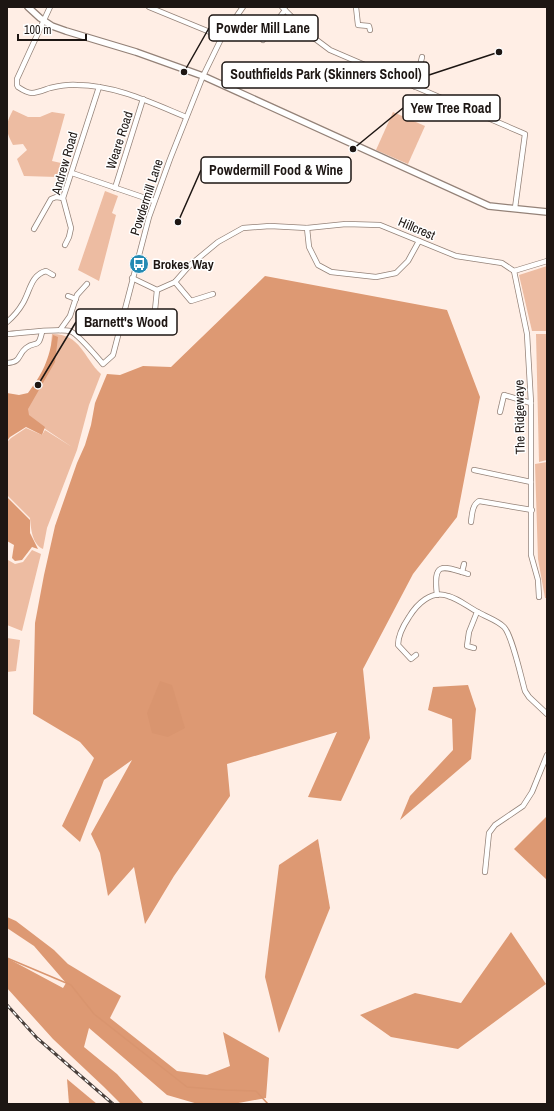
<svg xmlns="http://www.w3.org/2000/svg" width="554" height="1111" font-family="'Archivo Narrow',sans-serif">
	<rect width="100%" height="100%" fill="#ffeee5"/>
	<g fill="#edbca2">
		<path d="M13,110L28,117H40L52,112L65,114L52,161L61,163L57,177L24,176L17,159L27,150L23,144L13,145C5,130 5,125 13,110Z"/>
		<path d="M393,112L425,126L408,164L376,150Z"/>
		<path d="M105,191L118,196L112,213L116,215L99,281L78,270Z"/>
		<path d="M547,266V331H532L519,275Z"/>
		<path d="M52,334C81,334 83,357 101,374L89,405L77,450L47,528L43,549C32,544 31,529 30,518L7,495V442L11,438L26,428L42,435L45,430L72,447L20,412L49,366Z"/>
		<path d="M536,334H547V460L539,462Z"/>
		<path d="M547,462V598H545L538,559L535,464Z"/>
		<path d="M32,550L41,554L22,631L7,625V553L8,560L15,564L23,562Z"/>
		<path d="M7,638L20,640L16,671L7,672Z"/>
	</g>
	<g fill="#dd9973">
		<path d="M265,276L447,310L480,397L457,517L413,574L363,669L370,738L341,801L308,797L337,732L227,764L230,796L174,876L145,924L134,867L108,896L100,853L91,834L132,760L104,780L80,842L62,826L94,758L80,742L33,714L35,623L44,575L55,526L77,463L85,445L91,425L95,403L107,374L120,375L143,366L171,367Z"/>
		<path d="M53,335L58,337L55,362L28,409L29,415L45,427L42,435L26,427L10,437L7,441V393L19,395L28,393C43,373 49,360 53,335Z"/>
		<path d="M7,497L30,520V533L38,549L32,547L22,560L15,561L12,558L14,545L7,541Z"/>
		<path d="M468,685L476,709L471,759L400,820L410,796L453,750L452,719L428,710L433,687Z"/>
		<path d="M547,816V880L514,849Z"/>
		<path d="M318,839L330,908L279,1033L265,977L279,865Z"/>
		<path d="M7,917L16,921L54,950L68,964L121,996L110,1018L177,1071L207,1075L230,1066L223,1032L269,1058L266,1098L233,1104H198L167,1095L89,1028L84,1047L117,1074L144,1104H121L104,1087L53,1039L7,988V958L63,988L66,983L34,946L7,928Z"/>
		<path d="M511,932L546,984L458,1049L391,1037L360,1015L415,993L461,1003Z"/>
		<path d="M67,1079L97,1104H69Z"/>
	</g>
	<path fill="#d9956f" d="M160,681L172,685L185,728L168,737L152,733L147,713Z"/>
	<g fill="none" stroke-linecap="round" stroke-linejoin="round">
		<path stroke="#d9956f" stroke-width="1.5" d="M7,958L71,985L94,1014L187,1087L225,1090L256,1091L268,1104"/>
		<g stroke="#948278" stroke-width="6">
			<g id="minor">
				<path d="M50,7L17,79V85L18,87C21,89 27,93 32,93C37,93 44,90 50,88C59,86 68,84 77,85C115,85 152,103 186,117"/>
				<path d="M149,7L222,37"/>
				<path d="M282,7L310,35L330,50L525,134L515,208"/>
				<path d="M356,7L358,25L369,26L370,30"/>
				<path d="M263,40L285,10"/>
				<path d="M415,87L422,57"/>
				<path d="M72,173L154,201"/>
				<path d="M115,188L143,99"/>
				<path d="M307,228L309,247L318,265L331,272L376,277L396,273L408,261L419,241"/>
				<path d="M34,229L51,199L56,197L63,198"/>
				<path d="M65,245L69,237L71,228L63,198L99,87"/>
				<path d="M132,278L157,290L175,282L189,266L218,242L243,228L270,226L307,228L346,224L380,225L456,256L502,263L514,271"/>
				<path d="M175,282L191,301L213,294"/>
				<path d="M68,296L76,299"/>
				<path d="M7,322C13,317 19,310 23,303C30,291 31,275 46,271L53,275"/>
				<path d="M60,330L70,316L77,295L87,284"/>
				<path d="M153,330L157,290"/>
				<path d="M7,334C22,333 58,328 70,331C78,334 97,357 103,364L113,355L149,217L170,159L203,76L222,37L243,7"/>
				<path d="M7,363C22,362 17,355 26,348C36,340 38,350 42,332"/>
				<path d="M500,412L504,395L531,403"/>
				<path d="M474,470L531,482"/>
				<path d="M471,522C472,515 472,505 479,501L532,510"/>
				<path d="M462,572L464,564"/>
				<path d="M437,595C433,562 441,565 468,574"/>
				<path d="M539,597L538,580L531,555V403L527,334L514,271L547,261"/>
				<path d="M474,648L467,646L469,632L477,612"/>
				<path d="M416,655L411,659L398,645C398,635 403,626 409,617C417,604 431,590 448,596C459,599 468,607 478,612C486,617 497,620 504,627C512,635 521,677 525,691L529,697L547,714"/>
				<path d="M485,872L489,833L495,825L523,806L532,792L547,755"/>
			</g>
		</g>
		<g stroke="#948278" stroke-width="8">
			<path id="tertiary" d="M28,7L40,18L52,26L66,31L136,52L203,76L489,206L547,212"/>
		</g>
		<use href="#minor" stroke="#fff" stroke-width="4.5"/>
		<use href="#tertiary" stroke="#fff" stroke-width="5.5"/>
		<g stroke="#49403c" stroke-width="3">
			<path id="rail" d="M7,1005L37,1038L113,1104"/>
		</g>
		<use href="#rail" stroke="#fff" stroke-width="1.5" stroke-dasharray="4.5" stroke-linecap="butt"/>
	</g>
	<defs>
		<g id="bus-disc" transform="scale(1)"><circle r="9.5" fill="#258bb3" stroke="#fff"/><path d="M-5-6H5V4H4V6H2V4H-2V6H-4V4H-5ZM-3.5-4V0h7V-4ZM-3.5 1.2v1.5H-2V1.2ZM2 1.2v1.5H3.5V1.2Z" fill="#fff"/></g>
	</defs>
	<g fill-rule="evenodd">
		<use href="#bus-disc" x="139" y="264"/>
	</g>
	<g text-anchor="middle" stroke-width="3" stroke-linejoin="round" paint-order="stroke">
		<g font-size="13" fill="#1d1613" stroke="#fff">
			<text transform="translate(119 140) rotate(-72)" y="5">Weare Road</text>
			<text transform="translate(64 163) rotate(-74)" y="5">Andrew Road</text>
			<text transform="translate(146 197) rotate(-72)" y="5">Powdermill Lane</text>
			<text transform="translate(417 228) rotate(23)" y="5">Hillcrest</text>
			<text transform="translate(519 417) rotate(-91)" y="5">The Ridgewaye</text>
		</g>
		<g font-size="13" font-weight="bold" fill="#1d1613" stroke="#fff" text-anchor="start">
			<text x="153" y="269">Brokes Way</text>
		</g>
	</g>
	<path fill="none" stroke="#1d1613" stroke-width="1.5" d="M184 72L209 28M499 52L429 75M353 149L403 108M178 222L201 170M38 385L76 322"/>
	<g fill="#1d1613" stroke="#fff" stroke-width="1.5">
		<circle cx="184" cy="72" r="4"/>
		<circle cx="499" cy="52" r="4"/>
		<circle cx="353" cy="149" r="4"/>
		<circle cx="178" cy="222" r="4"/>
		<circle cx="38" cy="385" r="4"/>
	</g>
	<g fill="#fff" stroke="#1d1613" stroke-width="1.5">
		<rect x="209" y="15" width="109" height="26" rx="4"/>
		<rect x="222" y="62" width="207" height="26" rx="4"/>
		<rect x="403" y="95" width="97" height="26" rx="4"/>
		<rect x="201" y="157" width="150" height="26" rx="4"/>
		<rect x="76" y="309" width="101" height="26" rx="4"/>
	</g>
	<g font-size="14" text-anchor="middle" font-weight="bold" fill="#1d1613">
		<text x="263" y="33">Powder Mill Lane</text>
		<text x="326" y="79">Southfields Park (Skinners School)</text>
		<text x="451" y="113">Yew Tree Road</text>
		<text x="276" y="175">Powdermill Food &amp; Wine</text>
		<text x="126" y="327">Barnett's Wood</text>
	</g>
	<rect width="554" height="1111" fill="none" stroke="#1d1613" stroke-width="16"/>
	<path d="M18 34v6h68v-6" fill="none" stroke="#1d1613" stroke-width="2"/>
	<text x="24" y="34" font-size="12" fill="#1d1613" stroke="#ffffff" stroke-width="3" paint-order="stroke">100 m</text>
</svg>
